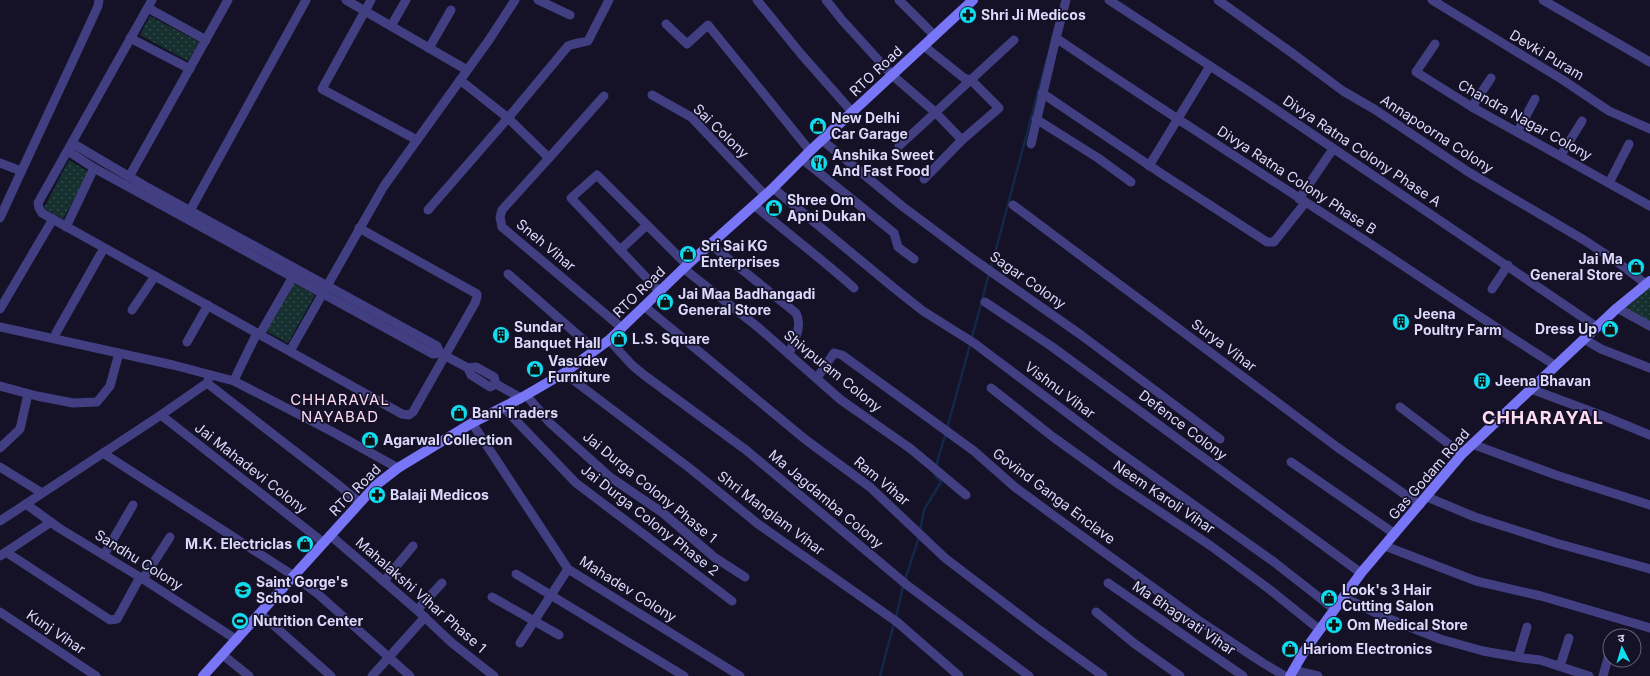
<svg xmlns="http://www.w3.org/2000/svg" width="1650" height="676" font-family="Inter,'Noto Sans Devanagari',sans-serif">
	<defs>
		<pattern id="grass-dots" width="8" height="8" patternUnits="userSpaceOnUse"><rect width="8" height="8" fill="#15302f"/><path d="M2 2h.1M6 6h.1" fill="none" stroke="#374d4e" stroke-width="1.8" stroke-linecap="round"/></pattern>
	</defs>
	<rect width="100%" height="100%" fill="#151126"/>
	<g fill="url(#grass-dots)">
		<path d="M150,16L199,42L188,61L140,35Z"/>
		<path d="M69,160L89,172L63,219L44,208Z"/>
		<path d="M293,283L315,295L288,343L266,331Z"/>
		<path d="M1650,286V323L1624,308Z"/>
	</g>
	<g fill="none" stroke-linecap="round" stroke-linejoin="round">
		<g stroke="#12284a" stroke-width="2.5">
			<path d="M991,268L1047,58"/>
			<path d="M972,337L989,274"/>
			<path d="M947,428L970,345"/>
			<path d="M936,466L945,436"/>
			<path d="M920,530L924,510L941,482L934,474"/>
			<path d="M905,580L919,537"/>
			<path d="M896,617L903,587"/>
			<path d="M880,676L894,623"/>
		</g>
		<g stroke="#413f82" stroke-width="9">
			<path d="M152,0L38,203L39,208L42,213L402,414L409,415L413,412L475,303L477,297V294L359,228"/>
			<path d="M346,0L467,70"/>
			<path d="M371,0L322,89L417,140"/>
			<path d="M538,0L570,15"/>
			<path d="M609,0L588,41C581,43 574,43 568,46L508,118L549,158L502,210L500,217L502,227L622,328"/>
			<path d="M757,0L801,54L853,113"/>
			<path d="M826,0L842,20L892,75L935,112L962,140"/>
			<path d="M899,0L935,36"/>
			<path d="M1066,0L1056,38C1159,108 1264,175 1369,243C1431,284 1493,326 1556,366"/>
			<path d="M1109,0L1253,94L1597,327"/>
			<path d="M1218,0L1292,53L1343,91L1374,109L1470,173L1584,240L1616,261L1646,284"/>
			<path d="M1432,0L1563,80L1609,111L1650,129"/>
			<path d="M1543,0L1650,62"/>
			<path d="M148,8L206,40"/>
			<path d="M666,24L687,44L708,25L810,151"/>
			<path d="M391,26L406,0"/>
			<path d="M130,38L190,69"/>
			<path d="M1435,44L1416,72L1472,107L1650,206"/>
			<path d="M924,46L964,78L971,80L999,108L962,140L924,179"/>
			<path d="M429,48L451,10"/>
			<path d="M1042,93L1162,174L1267,242H1274L1305,203"/>
			<path d="M652,95L691,117L765,195"/>
			<path d="M1472,107L1491,78"/>
			<path d="M1036,119L1098,158L1131,182"/>
			<path d="M1518,131L1535,99"/>
			<path d="M822,140L902,206L973,259L1081,335L1220,439"/>
			<path d="M72,143L145,186L437,346L440,353"/>
			<path d="M1031,144L1056,38"/>
			<path d="M899,146L1014,40"/>
			<path d="M68,151L94,168L433,354L440,353L468,368L476,367L494,377L496,384L521,398"/>
			<path d="M1561,155L1582,121"/>
			<path d="M549,158L604,96"/>
			<path d="M802,159L894,233L898,247L914,259"/>
			<path d="M0,163L21,171"/>
			<path d="M1149,166L1210,66"/>
			<path d="M129,177L228,0"/>
			<path d="M1609,183L1629,144"/>
			<path d="M773,188L894,288L923,311L974,343L1111,446L1274,562L1334,609"/>
			<path d="M1299,199L1333,149"/>
			<path d="M754,205C787,233 822,259 854,288"/>
			<path d="M1013,205L1337,447L1420,505"/>
			<path d="M428,210L508,118L460,80"/>
			<path d="M187,216L306,0"/>
			<path d="M0,218C32,147 66,77 98,6L99,0"/>
			<path d="M66,227L94,168"/>
			<path d="M710,244L796,313C803,327 794,340 789,354"/>
			<path d="M620,250L647,225"/>
			<path d="M683,268L759,328L841,400L911,449L966,495"/>
			<path d="M508,274L595,350"/>
			<path d="M1492,289L1508,265"/>
			<path d="M659,291L571,198L597,175L687,265"/>
			<path d="M985,302L1051,346L1361,573"/>
			<path d="M644,306L806,440L870,487L945,558L1038,629L1103,676"/>
			<path d="M1617,308L1650,326"/>
			<path d="M0,309L53,219"/>
			<path d="M132,310L155,276"/>
			<path d="M0,327L173,365L234,381L331,431L398,468"/>
			<path d="M56,333L104,248"/>
			<path d="M260,334L295,273"/>
			<path d="M1584,339L1601,349L1650,368"/>
			<path d="M609,340L632,365L644,375L746,450L907,585L1029,676"/>
			<path d="M187,342L208,305"/>
			<path d="M290,351L384,186L489,40L515,0"/>
			<path d="M468,368L471,375L490,387L496,384"/>
			<path d="M564,373L692,470L758,524L897,622L959,676"/>
			<path d="M236,376L257,333"/>
			<path d="M817,378L834,353L842,355L974,451L1016,488L1094,545L1198,620L1263,663L1285,676"/>
			<path d="M207,383L336,483L359,502"/>
			<path d="M0,386L37,396L73,403L97,402L110,386L119,353"/>
			<path d="M991,388L1053,437L1117,483L1211,546L1269,589L1320,630"/>
			<path d="M1531,389L1606,417L1650,435"/>
			<path d="M526,395L550,423L610,477L663,513L714,557L745,577"/>
			<path d="M503,407L576,483L732,601"/>
			<path d="M1400,407L1462,454"/>
			<path d="M161,415L324,543"/>
			<path d="M472,423L568,569L740,676"/>
			<path d="M1472,444L1556,475L1650,505"/>
			<path d="M0,448L20,429L28,394"/>
			<path d="M103,453L294,576L319,595L410,676"/>
			<path d="M1291,462L1395,534"/>
			<path d="M0,467L42,493"/>
			<path d="M1427,497L1475,517L1556,543L1650,569"/>
			<path d="M26,504L59,528L143,579L237,640"/>
			<path d="M0,521L161,415L207,383L210,375"/>
			<path d="M330,535L417,610L452,643L494,676"/>
			<path d="M1385,546L1476,581L1541,596L1650,628"/>
			<path d="M6,552L110,620L117,619L140,577"/>
			<path d="M104,555L133,505"/>
			<path d="M0,556L51,522"/>
			<path d="M516,574L684,676"/>
			<path d="M143,579L170,537"/>
			<path d="M384,581L413,546"/>
			<path d="M1108,583L1243,676"/>
			<path d="M492,597L559,635"/>
			<path d="M1343,597L1382,616L1440,639L1483,651L1523,658L1540,660L1589,676"/>
			<path d="M417,610L442,583"/>
			<path d="M0,612L96,676"/>
			<path d="M1096,612L1135,644L1180,676"/>
			<path d="M261,614L331,676"/>
			<path d="M520,643L568,569"/>
			<path d="M223,655L249,676"/>
			<path d="M1518,657L1527,627"/>
			<path d="M1560,666L1569,638"/>
			<path d="M1293,670L1318,676"/>
			<path d="M372,676L425,617"/>
			<path d="M1603,676L1610,651"/>
		</g>
		<g stroke="#7876f6" stroke-width="10">
			<path d="M203,676L376,485L398,468L472,423L521,398L564,373L609,340L687,265L771,190L810,151L973,0"/>
			<path d="M1290,676L1305,650L1361,573L1462,454L1617,308L1650,281"/>
		</g>
	</g>
	<defs>
		<g id="pharmacy-disc" transform="scale(0.9)"><circle r="9.5" fill="#12ddf0" stroke="#151126"/><path d="M-2-6h4v4h4v4h-4v4h-4v-4h-4v-4h4Z" fill="#111"/></g>
		<g id="shop-disc" transform="scale(0.9)"><circle r="9.5" fill="#12ddf0" stroke="#151126"/><path d="M-5-2.5h2.3a2.7 3.5 0 0 1 5.4 0H5L5.5 6h-11ZM-1.5-2.5h3a1.5 2.3 0 0 0-3 0Z" fill="#111"/></g>
		<g id="restaurant-disc" transform="scale(0.9)"><circle r="9.5" fill="#12ddf0" stroke="#151126"/><path d="M-5-6h1v4h1v-4h1v4h1v-4h1v5L-1.5 .5V6h-2V.5L-5-1ZM5-6V6H3V1.5H1.5Q1.5-4 5-6Z" fill="#111"/></g>
		<g id="building-disc" transform="scale(0.9)"><circle r="9.5" fill="#12ddf0" stroke="#151126"/><path d="M-4-6H4V6H1V3H-1V6H-4ZM-2.5-4.3h1.7v1.8h-1.7ZM.8-4.3h1.7v1.8H.8ZM-2.5-1h1.7V.8h-1.7ZM.8-1h1.7V.8H.8Z" fill="#111"/></g>
		<g id="school-disc" transform="scale(0.9)"><circle r="9.5" fill="#12ddf0" stroke="#151126"/><path d="M0-5L7-2L0 1L-7-2ZM-4 1L0 2.5L4 1V4Q0 6-4 4Z" fill="#111"/></g>
		<g id="stadium-disc" transform="scale(0.9)"><circle r="9.5" fill="#12ddf0" stroke="#151126"/><path d="M0-5a6.5 5 0 1 0 0 10a6.5 5 0 1 0 0-10ZM-3.5-1.8h7v3.6h-7Z" fill="#111"/></g>
	</defs>
	<g fill-rule="evenodd">
		<use href="#pharmacy-disc" x="968" y="15"/>
		<use href="#shop-disc" x="818" y="126"/>
		<use href="#restaurant-disc" x="819" y="163"/>
		<use href="#shop-disc" x="774" y="208"/>
		<use href="#shop-disc" x="688" y="254"/>
		<use href="#shop-disc" x="1636" y="267"/>
		<use href="#shop-disc" x="665" y="302"/>
		<use href="#building-disc" x="1401" y="322"/>
		<use href="#shop-disc" x="1610" y="329"/>
		<use href="#building-disc" x="501" y="335"/>
		<use href="#shop-disc" x="619" y="339"/>
		<use href="#shop-disc" x="535" y="369"/>
		<use href="#building-disc" x="1482" y="381"/>
		<use href="#shop-disc" x="459" y="413"/>
		<use href="#shop-disc" x="370" y="440"/>
		<use href="#pharmacy-disc" x="377" y="495"/>
		<use href="#shop-disc" x="305" y="544"/>
		<use href="#school-disc" x="243" y="590"/>
		<use href="#shop-disc" x="1329" y="598"/>
		<use href="#stadium-disc" x="240" y="621"/>
		<use href="#pharmacy-disc" x="1334" y="625"/>
		<use href="#shop-disc" x="1290" y="649"/>
	</g>
	<g text-anchor="middle" stroke-width="3.5" stroke-linejoin="round" paint-order="stroke">
		<g font-size="14" font-weight="bold" fill="#ddd9fd" stroke="#151126" text-anchor="start">
			<text x="981" y="20">Shri Ji Medicos</text>
			<text x="831" y="123">New Delhi<tspan x="831" dy="16">Car Garage</tspan></text>
			<text x="832" y="160">Anshika Sweet<tspan x="832" dy="16">And Fast Food</tspan></text>
			<text x="787" y="205">Shree Om<tspan x="787" dy="16">Apni Dukan</tspan></text>
			<text x="701" y="251">Sri Sai KG<tspan x="701" dy="16">Enterprises</tspan></text>
			<text x="1623" y="264" text-anchor="end">Jai Ma<tspan x="1623" dy="16">General Store</tspan></text>
			<text x="678" y="299">Jai Maa Badhangadi<tspan x="678" dy="16">General Store</tspan></text>
			<text x="1414" y="319">Jeena<tspan x="1414" dy="16">Poultry Farm</tspan></text>
			<text x="514" y="332">Sundar<tspan x="514" dy="16">Banquet Hall</tspan></text>
			<text x="1597" y="334" text-anchor="end">Dress Up</text>
			<text x="632" y="344">L.S. Square</text>
			<text x="548" y="366">Vasudev<tspan x="548" dy="16">Furniture</tspan></text>
			<text x="1495" y="386">Jeena Bhavan</text>
			<text x="472" y="418">Bani Traders</text>
			<text x="383" y="445">Agarwal Collection</text>
			<text x="390" y="500">Balaji Medicos</text>
			<text x="292" y="549" text-anchor="end">M.K. Electriclas</text>
			<text x="256" y="587">Saint Gorge's<tspan x="256" dy="16">School</tspan></text>
			<text x="1342" y="595">Look's 3 Hair<tspan x="1342" dy="16">Cutting Salon</tspan></text>
			<text x="253" y="626">Nutrition Center</text>
			<text x="1347" y="630">Om Medical Store</text>
			<text x="1303" y="654">Hariom Electronics</text>
		</g>
		<g font-size="14" fill="#ddd9fd" stroke="#151126">
			<text transform="translate(1547 55) rotate(31)" y="5">Devki Puram</text>
			<text transform="translate(876 71) rotate(-43)" y="5">RTO Road</text>
			<text transform="translate(1525 120) rotate(29)" y="5">Chandra Nagar Colony</text>
			<text transform="translate(721 131) rotate(44)" y="5">Sai Colony</text>
			<text transform="translate(1437 134) rotate(33)" y="5">Annapoorna Colony</text>
			<text transform="translate(1362 151) rotate(34)" y="5">Divya Ratna Colony Phase A</text>
			<text transform="translate(1297 180) rotate(33)" y="5">Divya Ratna Colony Phase B</text>
			<text transform="translate(546 245) rotate(40)" y="5">Sneh Vihar</text>
			<text transform="translate(1028 280) rotate(35)" y="5">Sagar Colony</text>
			<text transform="translate(639 292) rotate(-44)" y="5">RTO Road</text>
			<text transform="translate(1224 345) rotate(37)" y="5">Surya Vihar</text>
			<text transform="translate(833 371) rotate(39)" y="5">Shivpuram Colony</text>
			<text transform="translate(1060 390) rotate(37)" y="5">Vishnu Vihar</text>
			<text transform="translate(1183 425) rotate(37)" y="5">Defence Colony</text>
			<text transform="translate(251 468) rotate(38)" y="5">Jai Mahadevi Colony</text>
			<text transform="translate(1429 474) rotate(-49)" y="5">Gas Godam Road</text>
			<text transform="translate(882 481) rotate(40)" y="5">Ram Vihar</text>
			<text transform="translate(650 487) rotate(39)" y="5">Jai Durga Colony Phase 1</text>
			<text transform="translate(355 490) rotate(-45)" y="5">RTO Road</text>
			<text transform="translate(1054 496) rotate(37)" y="5">Govind Ganga Enclave</text>
			<text transform="translate(1164 497) rotate(34)" y="5">Neem Karoli Vihar</text>
			<text transform="translate(826 499) rotate(40)" y="5">Ma Jagdamba Colony</text>
			<text transform="translate(771 513) rotate(37)" y="5">Shri Manglam Vihar</text>
			<text transform="translate(650 520) rotate(38)" y="5">Jai Durga Colony Phase 2</text>
			<text transform="translate(139 560) rotate(32)" y="5">Sandhu Colony</text>
			<text transform="translate(628 589) rotate(32)" y="5">Mahadev Colony</text>
			<text transform="translate(421 595) rotate(41)" y="5">Mahalakshi Vihar Phase 1</text>
			<text transform="translate(1184 618) rotate(34)" y="5">Ma Bhagvati Vihar</text>
			<text transform="translate(56 632) rotate(34)" y="5">Kunj Vihar</text>
		</g>
		<g font-size="15" letter-spacing="1" fill="#fddbf1" stroke="#151126">
			<text x="340" y="405">CHHARAVAL<tspan x="340" dy="17">NAYABAD</tspan></text>
		</g>
		<g font-size="18" font-weight="bold" letter-spacing="1" fill="#fddbf1" stroke="#151126">
			<text x="1543" y="424">CHHARAYAL</text>
		</g>
	</g>
	<g transform="translate(1622 648) rotate(355)"><circle r="19" fill="#151126" stroke="#65617c"/>
	<path d="M0-3L7 15L0 10L-7 15Z" fill="#12ddf0"/>
	<text y="-6" font-size="11" font-weight="bold" text-anchor="middle" fill="#ddd9fd">उ</text>
	</g>
</svg>
